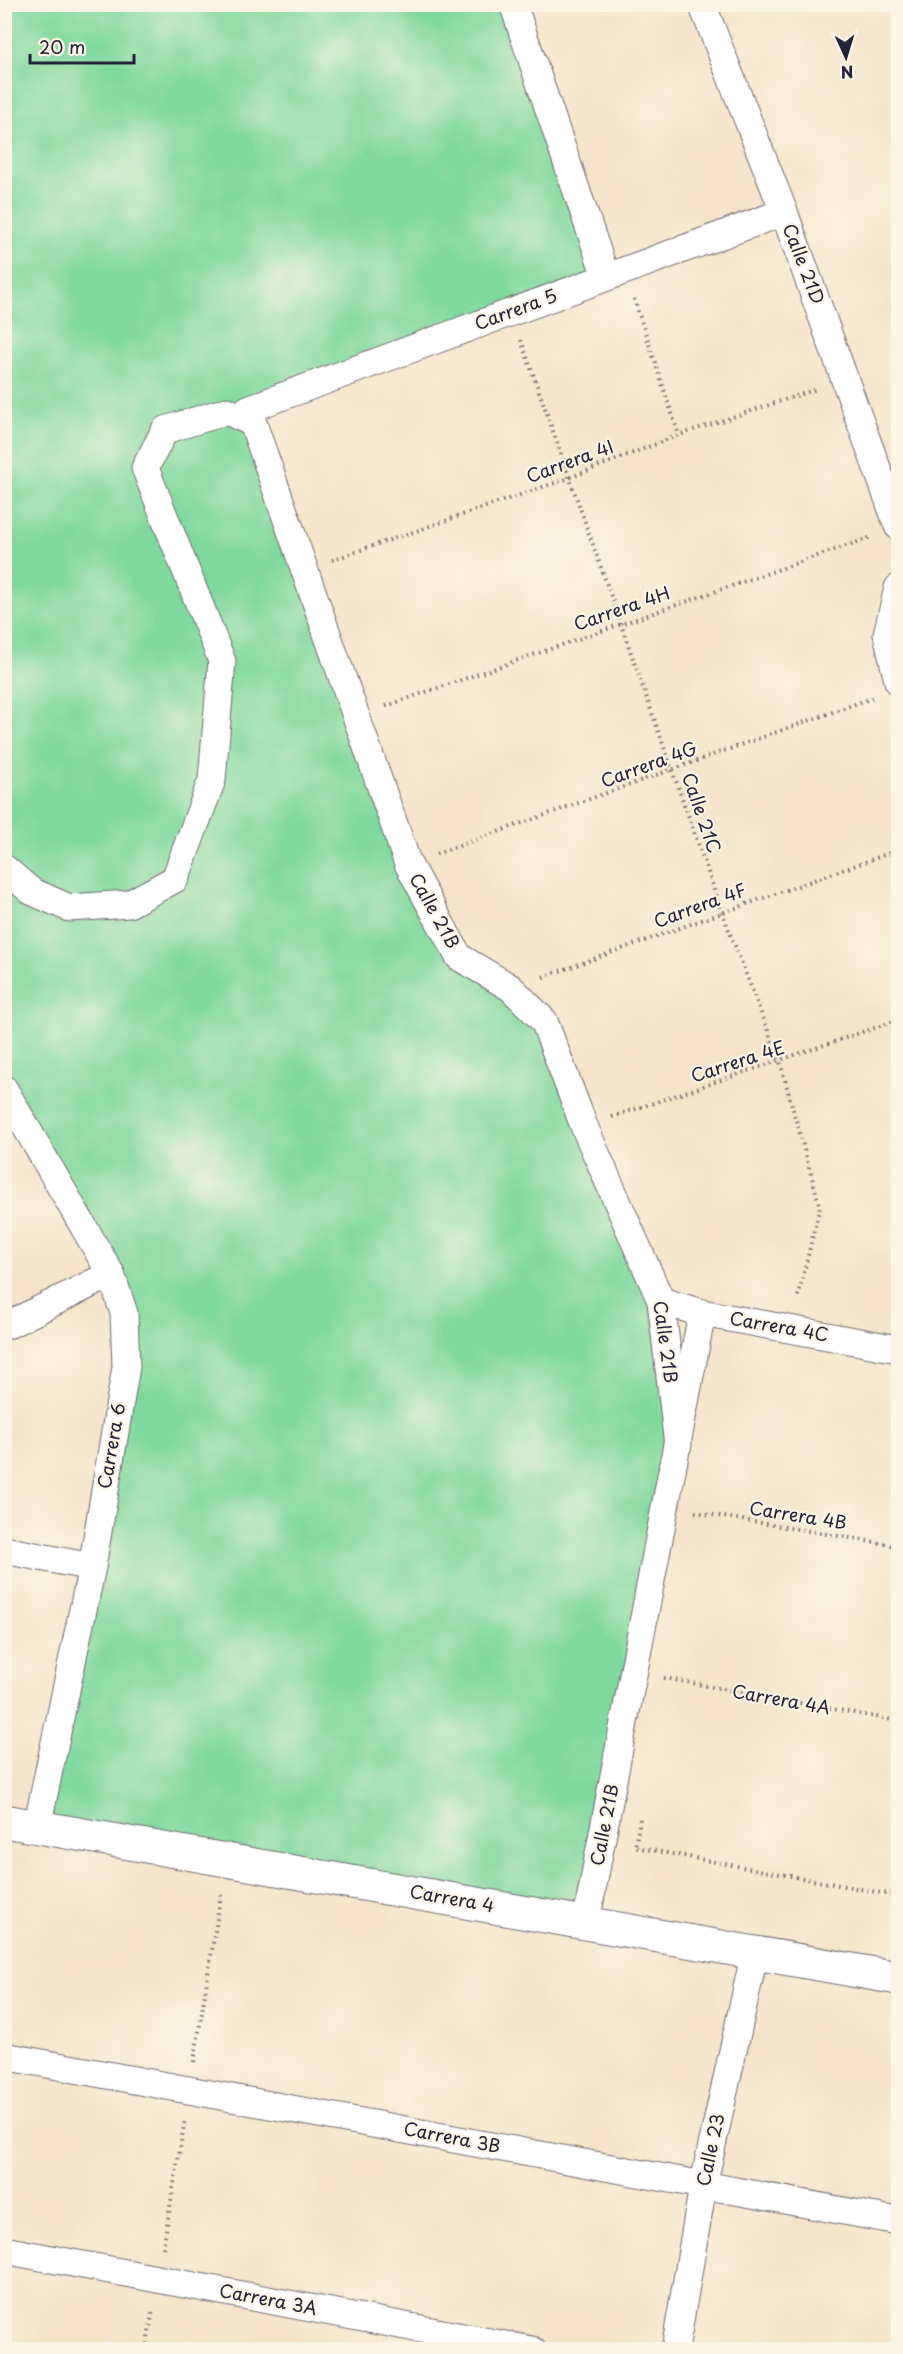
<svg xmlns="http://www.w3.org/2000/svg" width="903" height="2354" font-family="'Playpen Sans',sans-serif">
	<rect width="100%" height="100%" fill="#fcf5e5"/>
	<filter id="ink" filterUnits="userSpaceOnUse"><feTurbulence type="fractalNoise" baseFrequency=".0167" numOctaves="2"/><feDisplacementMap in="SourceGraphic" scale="12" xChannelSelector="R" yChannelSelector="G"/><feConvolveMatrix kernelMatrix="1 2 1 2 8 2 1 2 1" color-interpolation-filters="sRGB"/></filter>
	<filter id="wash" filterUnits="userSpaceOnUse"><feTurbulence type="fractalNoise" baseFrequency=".008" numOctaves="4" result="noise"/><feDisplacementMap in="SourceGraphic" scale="24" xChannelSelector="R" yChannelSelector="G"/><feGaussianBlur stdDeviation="1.35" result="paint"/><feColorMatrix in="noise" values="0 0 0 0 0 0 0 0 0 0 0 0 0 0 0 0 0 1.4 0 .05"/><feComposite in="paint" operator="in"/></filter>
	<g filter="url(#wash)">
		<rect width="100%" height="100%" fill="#f5e4ca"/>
		<path fill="#7fd89e" stroke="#507d6c" stroke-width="1.5" d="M4,5H513L606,277L248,409L354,718L459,957L544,1021L641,1254L678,1445L586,1922L37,1827L124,1313L5,1089Z"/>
	</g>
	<g filter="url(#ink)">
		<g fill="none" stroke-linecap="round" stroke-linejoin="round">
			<g stroke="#6c666d" stroke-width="29">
				<g id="street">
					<path d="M513,4L606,277"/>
					<path d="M702,4L784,212L898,526"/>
					<path d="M898,588L887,634L898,681"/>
					<path d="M4,868L31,891L69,908L129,904L175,879L212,780L222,661L145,468L165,430L227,411L253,423"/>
					<path d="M4,1089L111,1274L124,1313L126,1367L92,1567L37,1827"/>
					<path d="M661,1301L702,1313L898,1349"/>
					<path d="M8,1325L111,1274"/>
					<path d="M678,1445L661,1301L584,1126L544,1021L511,988L459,957L408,864L248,409L784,212"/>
					<path d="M4,1550L92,1567"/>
					<path d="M586,1922L702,1313"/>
					<path d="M4,2056L898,2221"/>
					<path d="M4,2250L532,2350"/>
					<path d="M675,2350L703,2186L755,1952"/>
				</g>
			</g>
			<g stroke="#6c666d" stroke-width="35">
				<path id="secondary" d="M4,1821L898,1978"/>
			</g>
			<g stroke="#6c666d" stroke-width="4" stroke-dasharray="1.5 4.5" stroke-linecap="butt">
				<path d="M634,299L679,435"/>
				<path d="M521,340L722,912L780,1062L820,1207L797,1300"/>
				<path d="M332,560L569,478L679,435L817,389"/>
				<path d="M386,706L869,538"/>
				<path d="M436,854L872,698"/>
				<path d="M543,977L898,850"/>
				<path d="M612,1117L898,1020"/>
				<path d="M695,1512L898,1546"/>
				<path d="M664,1678L898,1721"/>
				<path d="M640,1819L635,1847L898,1896"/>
				<path d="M194,2062L221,1894"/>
				<path d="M163,2248L185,2119"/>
				<path d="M146,2350L153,2309"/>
			</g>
			<use href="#street" stroke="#fff" stroke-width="27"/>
			<use href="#secondary" stroke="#fff" stroke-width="33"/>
		</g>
	</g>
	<g text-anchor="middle" stroke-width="4.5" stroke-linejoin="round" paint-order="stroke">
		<g font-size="18" fill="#22223b" stroke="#fcf5e5">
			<text transform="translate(803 264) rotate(69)" y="6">Calle 21D</text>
			<text transform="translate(516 310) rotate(-20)" y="6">Carrera 5</text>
			<text transform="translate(570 462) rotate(-20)" y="6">Carrera 4I</text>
			<text transform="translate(622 609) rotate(-19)" y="6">Carrera 4H</text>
			<text transform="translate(649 765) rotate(-20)" y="6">Carrera 4G</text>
			<text transform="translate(701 813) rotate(71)" y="6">Calle 21C</text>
			<text transform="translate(700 906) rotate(-20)" y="6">Carrera 4F</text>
			<text transform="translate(434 911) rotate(61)" y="6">Calle 21B</text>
			<text transform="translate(738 1062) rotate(-18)" y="6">Carrera 4E</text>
			<text transform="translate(779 1327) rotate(10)" y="6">Carrera 4C</text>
			<text transform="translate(665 1342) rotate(82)" y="6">Calle 21B</text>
			<text transform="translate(112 1446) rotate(-80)" y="6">Carrera 6</text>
			<text transform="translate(798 1516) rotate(9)" y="6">Carrera 4B</text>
			<text transform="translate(781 1700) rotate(10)" y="6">Carrera 4A</text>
			<text transform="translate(605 1825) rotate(-79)" y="6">Calle 21B</text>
			<text transform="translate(452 1899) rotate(10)" y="6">Carrera 4</text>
			<text transform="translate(452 2138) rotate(11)" y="6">Carrera 3B</text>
			<text transform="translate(711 2150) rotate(-78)" y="6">Calle 23</text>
			<text transform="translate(268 2300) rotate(11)" y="6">Carrera 3A</text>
		</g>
	</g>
	<rect width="903" height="2354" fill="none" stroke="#fcf5e5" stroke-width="24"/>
	<g transform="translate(846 57) rotate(176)" stroke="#fcf5e5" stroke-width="4.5" paint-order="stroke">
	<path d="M0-4.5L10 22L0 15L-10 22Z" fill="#22223b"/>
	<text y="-9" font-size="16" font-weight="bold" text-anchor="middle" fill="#22223b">N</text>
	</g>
	<path d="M30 54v9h104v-9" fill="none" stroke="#22223b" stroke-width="3"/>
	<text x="39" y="54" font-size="18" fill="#22223b" stroke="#fcf5e5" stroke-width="4.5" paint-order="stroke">20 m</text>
</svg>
